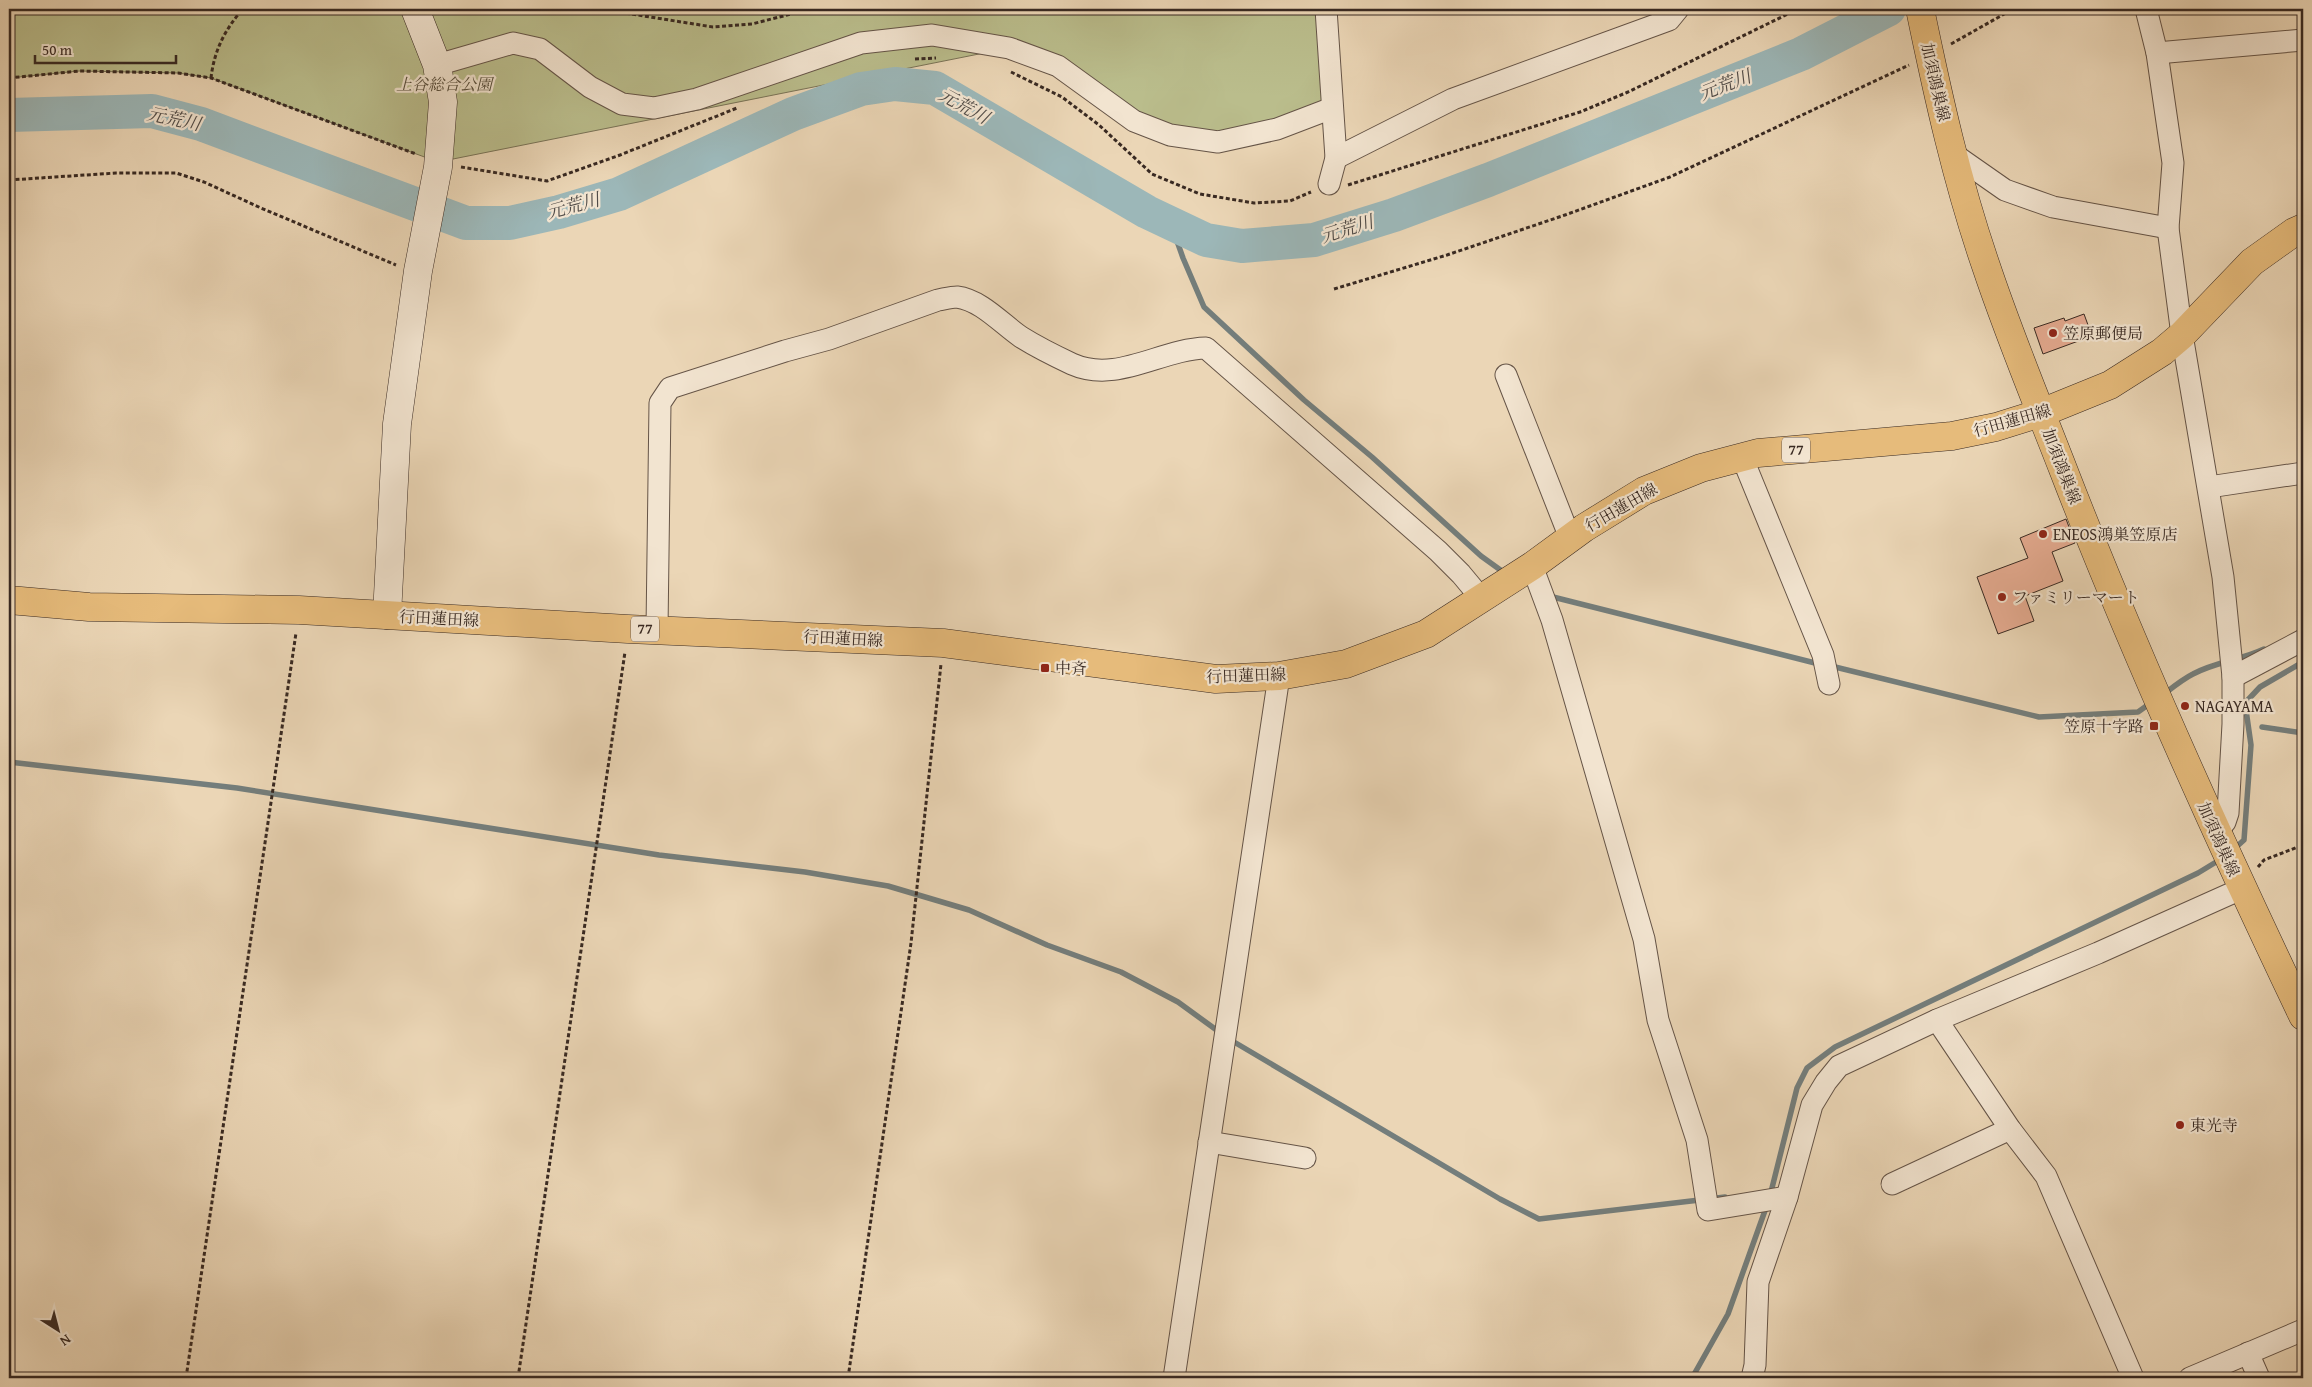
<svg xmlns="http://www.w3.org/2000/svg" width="2312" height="1387" font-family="'Gentium Book Plus','Noto Serif JP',serif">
	<rect width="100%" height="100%" fill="#ebd6b6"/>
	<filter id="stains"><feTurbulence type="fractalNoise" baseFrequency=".004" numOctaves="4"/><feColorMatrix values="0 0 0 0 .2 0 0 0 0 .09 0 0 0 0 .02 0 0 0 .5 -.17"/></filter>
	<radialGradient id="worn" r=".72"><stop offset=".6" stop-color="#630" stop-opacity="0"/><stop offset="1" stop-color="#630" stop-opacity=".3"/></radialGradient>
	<path fill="#babd8c" stroke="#797357" d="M9,9H1326L1332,108L1218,142L1170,135L1009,48L438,162L211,78L178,73L79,71L9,78Z"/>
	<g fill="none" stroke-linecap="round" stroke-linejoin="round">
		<g stroke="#747e7c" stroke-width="5.5">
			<path d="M1171,224L1183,258L1204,307L1304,400L1372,457L1481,556L1506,574"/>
			<path d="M1549,596L1819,664"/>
			<path d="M1831,666L2039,717L2138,712L2152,702"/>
			<path d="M2164,694C2173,687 2183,679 2193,674C2215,662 2241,660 2264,649"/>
			<path d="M2262,727L2303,733"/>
			<path d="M9,762L237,788L659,855L805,872L888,886L969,910L1047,945L1121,972L1178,1002L1222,1034"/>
			<path d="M2234,849L2244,840L2251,745L2245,703L2260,687L2303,662"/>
			<path d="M1229,1039L1500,1199L1539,1219L1725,1197"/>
			<path d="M1770,1196L1797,1088L1807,1068L1835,1047L2198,873L2221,859"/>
			<path d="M1692,1378L1728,1314L1767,1205"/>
		</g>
		<path stroke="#9cb7b8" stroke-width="34" d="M9,115L152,111L201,124L466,223H510L559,212L619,194L793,114L861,89L895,84L935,88L1147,212L1206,240L1242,246L1314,240L1394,215L1488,180L1801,54L1889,9"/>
	</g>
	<g fill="#e7ac92" stroke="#382922">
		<path d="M2084,314L2092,336L2043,354L2034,328L2064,318L2065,321Z"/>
		<path d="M2066,519L2075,543L2052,552L2063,581L2025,596L2034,621L1998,634L1977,577L2028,558L2020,538Z"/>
	</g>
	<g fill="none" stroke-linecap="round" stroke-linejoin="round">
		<g stroke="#655447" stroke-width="23">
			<g id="street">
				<path d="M1326,9L1336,158L1329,184"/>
				<path d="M2146,9L2157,53L2173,163L2168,228L2182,335L2223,577L2233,677V724L2228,813L2225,822L2216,832"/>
				<path d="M2157,53L2303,40"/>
				<path d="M437,65L513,43L540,49L590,87L622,104L654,108L697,99L861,43L932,35L1009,48L1058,66L1134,121L1170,135L1218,142L1277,129L1332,108"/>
				<path d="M1952,153L2005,190L2053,207L2168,228"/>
				<path d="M1336,158L1453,99L1669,20L1678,9"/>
				<path d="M1506,375L1570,538"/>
				<path d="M1742,457L1823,655L1829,684"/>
				<path d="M2209,487L2303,473"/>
				<path d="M1532,566L1552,620L1644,939L1658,1020L1697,1140L1708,1210L1787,1197"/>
				<path d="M657,629L660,403L670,388L785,351L829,339L938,300C944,299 951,297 957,297C981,300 1002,324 1021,337C1037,347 1055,356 1072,364C1117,384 1161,349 1206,348L1438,551L1461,574L1481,598"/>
				<path d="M2233,677L2303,640"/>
				<path d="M1937,1020L2010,1129L2046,1176L2133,1378"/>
				<path d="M1209,1142L1305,1158"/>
				<path d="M1892,1184L2010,1129"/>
				<path d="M2248,1353L2259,1378"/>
				<path d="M1174,1378L1279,676"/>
				<path d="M1752,1378L1755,1365L1758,1282L1787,1197L1812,1105L1826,1082L1839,1066L1937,1020L2098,953L2241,889"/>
				<path d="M2190,1378L2303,1330"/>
			</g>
		</g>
		<g stroke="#382922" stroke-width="29">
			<path id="secondary" d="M387,615L397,424L418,271L438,167L443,102L437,65L415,9"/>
		</g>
		<g stroke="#382922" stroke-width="29">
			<g id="primary">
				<path d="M1920,9C1938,96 1957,182 1986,266C2009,335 2037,402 2063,469C2135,655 2217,836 2303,1016"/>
				<path d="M9,600L89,607L299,610L628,629L943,643L1216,679L1279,676L1346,664L1426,634L1532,566L1584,528L1644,491L1701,468L1758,453L1952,436L1996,427L2041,413L2110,385L2162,352L2182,335L2252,262L2294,232L2303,228"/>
			</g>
		</g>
		<g stroke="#382922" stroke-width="3" stroke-dasharray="4 2.5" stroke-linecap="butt">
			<path d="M600,9L713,27L752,24L791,14"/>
			<path d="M1951,44L2013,9"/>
			<path d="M915,59L936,58"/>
			<path d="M1011,72L1062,97L1099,125L1152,174L1200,194L1254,203L1290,201L1311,192"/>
			<path d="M9,78L79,71L178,73L211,78L416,154"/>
			<path d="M211,78C214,51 225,29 243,9"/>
			<path d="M461,167L547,181L620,155L737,108"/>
			<path d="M9,180L116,173H176L204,182L261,208L396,265"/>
			<path d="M1348,185L1580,112L1628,92L1798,9"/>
			<path d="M1334,289L1447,255L1565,215L1670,177L1909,65"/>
			<path d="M2258,867L2264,860L2303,845"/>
			<path d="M186,1378L296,633"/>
			<path d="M518,1378L625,652"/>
			<path d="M848,1378L911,943L941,664"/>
		</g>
		<use href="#street" stroke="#f2e4d0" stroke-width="21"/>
		<use href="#secondary" stroke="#f2e4d0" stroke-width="28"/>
		<use href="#primary" stroke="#e6bb7b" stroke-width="28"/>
	</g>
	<g fill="#8f2418" stroke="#f2e4d0" stroke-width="2">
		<circle cx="2053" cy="333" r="5"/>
		<circle cx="2043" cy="534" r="5"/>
		<circle cx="2002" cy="597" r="5"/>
		<rect x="1040" y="663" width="10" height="10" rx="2.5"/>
		<circle cx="2185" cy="706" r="5"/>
		<rect x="2149" y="721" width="10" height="10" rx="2.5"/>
		<circle cx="2180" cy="1125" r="5"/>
	</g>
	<g text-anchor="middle" stroke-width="4.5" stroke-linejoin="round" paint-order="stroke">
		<g fill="#f2e4d0" stroke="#706156" stroke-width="1">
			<rect x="1782" y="437.5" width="28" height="25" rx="4"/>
			<rect x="631" y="616.5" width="28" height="25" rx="4"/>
		</g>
		<g font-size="15" font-weight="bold" fill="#382922">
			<text x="1796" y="455">77</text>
			<text x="645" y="634">77</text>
		</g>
		<g font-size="16" fill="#382922" stroke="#f2e4d0">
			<text transform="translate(1936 82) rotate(77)" y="6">加須鴻巣線</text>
			<text transform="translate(2012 420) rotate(-16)" y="6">行田蓮田線</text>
			<text transform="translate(2062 466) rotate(69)" y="6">加須鴻巣線</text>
			<text transform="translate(1621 507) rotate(-30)" y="6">行田蓮田線</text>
			<text transform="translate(439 618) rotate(3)" y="6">行田蓮田線</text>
			<text transform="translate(843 638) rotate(3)" y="6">行田蓮田線</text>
			<text transform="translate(1246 675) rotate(-2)" y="6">行田蓮田線</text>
			<text transform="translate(2219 839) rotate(66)" y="6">加須鴻巣線</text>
		</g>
		<g font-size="16" font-style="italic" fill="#584e3c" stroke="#f2e4d0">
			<text x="444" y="90">上谷総合公園</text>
		</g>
		<g font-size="16" fill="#382922" stroke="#f2e4d0" text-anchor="start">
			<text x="2063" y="339">笠原郵便局</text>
			<text x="2053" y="540">ENEOS鴻巣笠原店</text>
			<text x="2012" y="603">ファミリーマート</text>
			<text x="1055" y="674">中斉</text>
			<text x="2195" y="712">NAGAYAMA</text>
			<text x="2144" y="732" text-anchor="end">笠原十字路</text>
			<text x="2190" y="1131">東光寺</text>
		</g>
		<g font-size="18" font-style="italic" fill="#514c48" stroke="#f2e4d0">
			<text transform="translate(1725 85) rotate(-21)" y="6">元荒川</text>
			<text transform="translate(964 106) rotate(29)" y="6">元荒川</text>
			<text transform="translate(174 119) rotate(12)" y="6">元荒川</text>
			<text transform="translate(573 206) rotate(-15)" y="6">元荒川</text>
			<text transform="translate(1347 229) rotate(-17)" y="6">元荒川</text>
		</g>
	</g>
	<rect width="2312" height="1387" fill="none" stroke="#ebd6b6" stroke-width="30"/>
	<rect x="10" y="10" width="2292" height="1367" fill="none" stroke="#382922" stroke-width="2.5"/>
	<rect x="15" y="15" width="2282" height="1357" fill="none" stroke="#382922"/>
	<g transform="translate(58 1330) rotate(144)" stroke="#f2e4d0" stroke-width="4" paint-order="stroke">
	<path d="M0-4L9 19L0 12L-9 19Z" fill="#382922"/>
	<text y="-8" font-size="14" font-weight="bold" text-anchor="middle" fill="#382922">N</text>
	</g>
	<path d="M35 55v8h141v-8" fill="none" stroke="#382922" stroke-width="2.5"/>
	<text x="42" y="55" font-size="15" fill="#382922" stroke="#f2e4d0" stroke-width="4" paint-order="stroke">50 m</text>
	<rect width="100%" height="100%" filter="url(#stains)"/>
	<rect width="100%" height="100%" fill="url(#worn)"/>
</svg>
